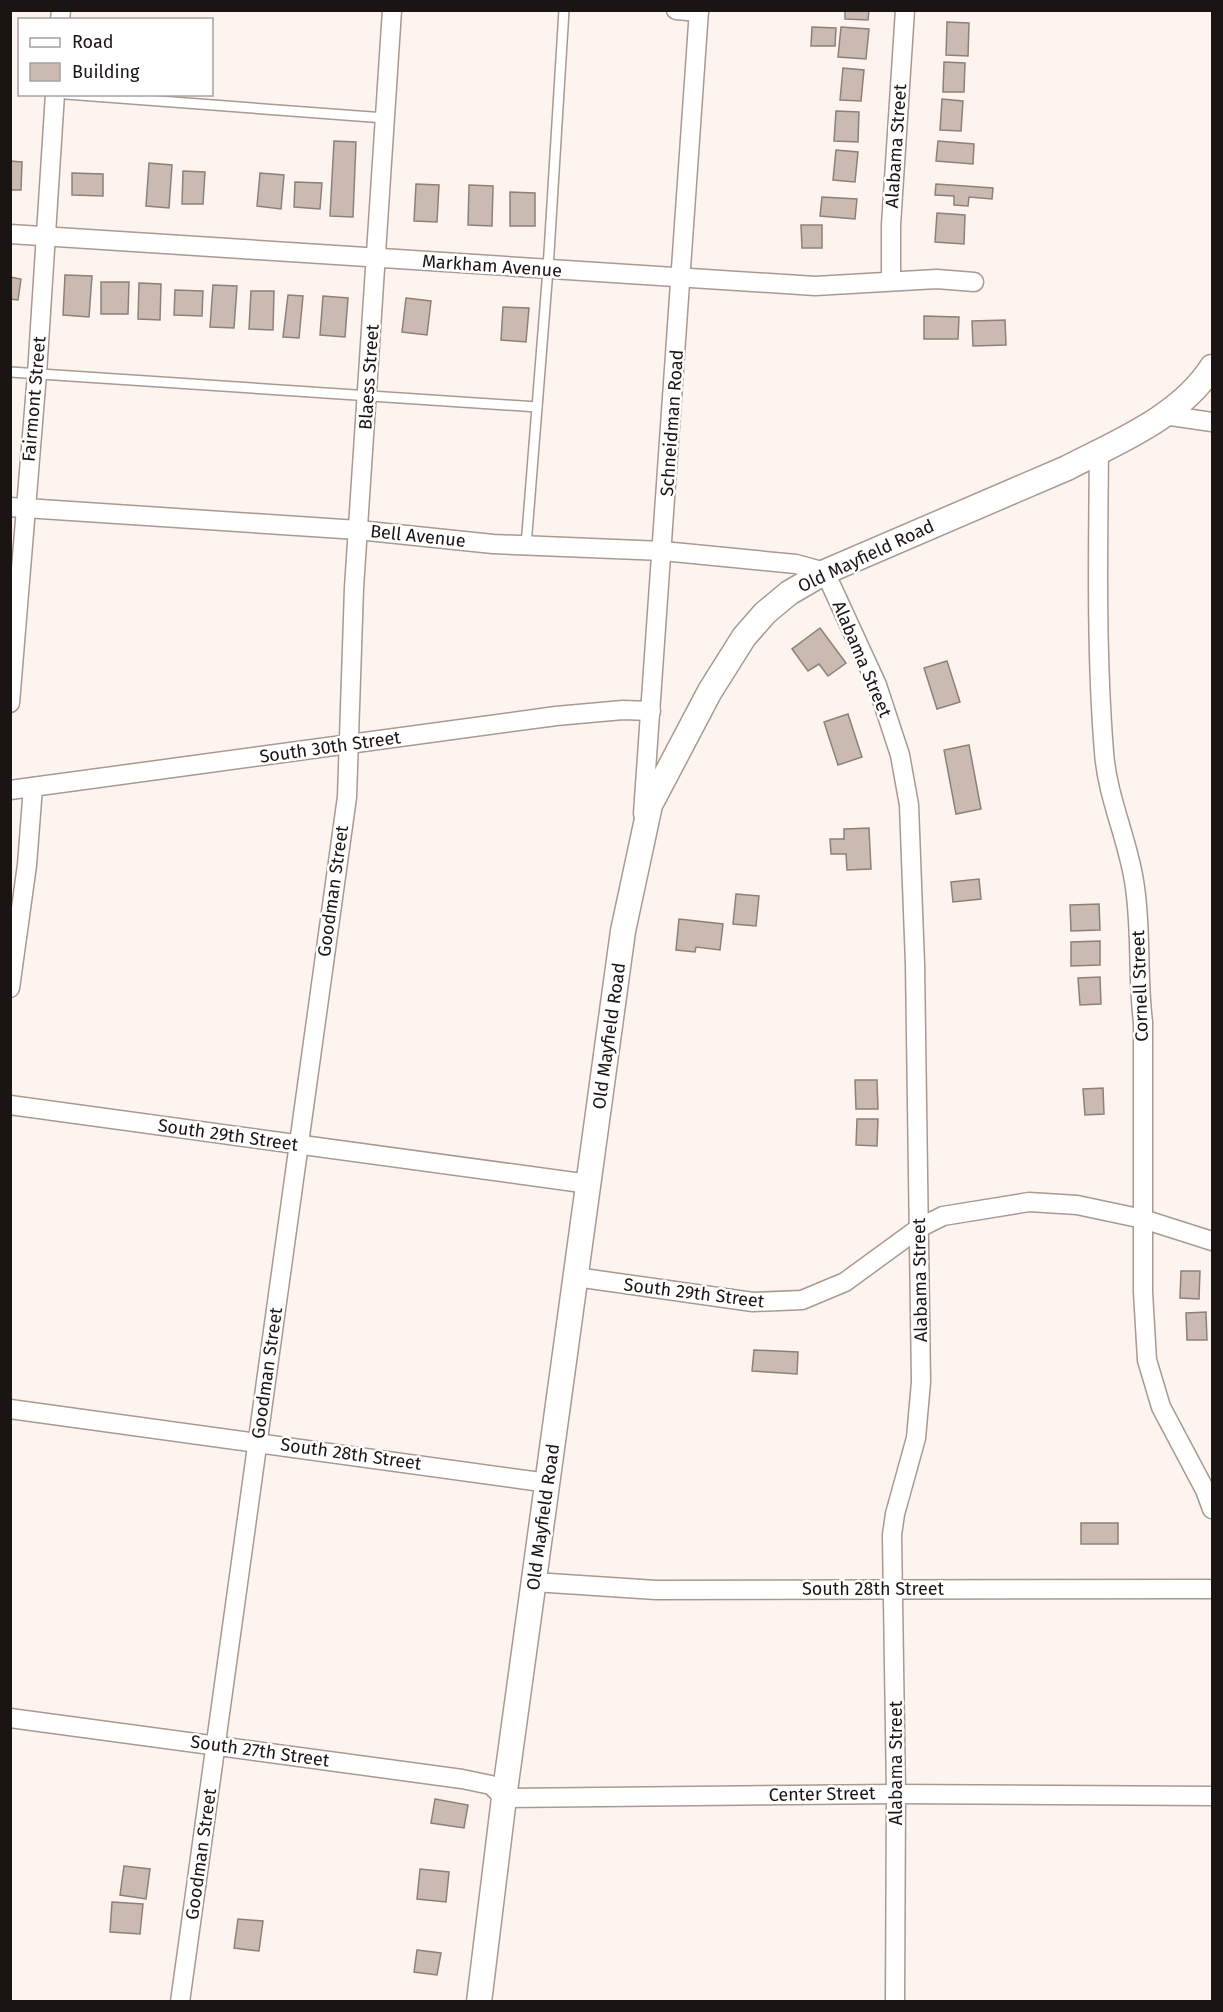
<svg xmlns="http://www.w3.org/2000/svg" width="1223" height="2012" font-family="'Fira Sans',sans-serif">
	<rect width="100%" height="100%" fill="#fef4ef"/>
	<g fill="#cabab2" stroke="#8e8078" stroke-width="1.5">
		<path d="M845,10H869L868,20L845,19Z"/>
		<path d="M947,22L969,23L968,56L946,55Z"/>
		<path d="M812,27L836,28L835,46H811Z"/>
		<path d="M841,27L869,29L866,59L838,57Z"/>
		<path d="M944,62L965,63L964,92H943Z"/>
		<path d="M843,68L864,70L861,101L840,100Z"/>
		<path d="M942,99L963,101L961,131L940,130Z"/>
		<path d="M836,111L859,112L858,142L834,141Z"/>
		<path d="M334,141L356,142L353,217L330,216Z"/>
		<path d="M938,141L974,144L973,164L936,161Z"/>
		<path d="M836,150L858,152L855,182L833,180Z"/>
		<path d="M10,161L22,162L21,190H10Z"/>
		<path d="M149,163L172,165L169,208L146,206Z"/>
		<path d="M183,171L205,172L203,204H182Z"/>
		<path d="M72,173L103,174V196L72,195Z"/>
		<path d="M260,173L284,175L281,209L257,206Z"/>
		<path d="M295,182L322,183L320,209L294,207Z"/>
		<path d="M416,184L439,185L437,222L414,221Z"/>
		<path d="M936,184L993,188L992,199L969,197L968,206L954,205V196L935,195Z"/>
		<path d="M469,185L493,186L492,226L468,225Z"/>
		<path d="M510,192L535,193V226H510Z"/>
		<path d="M822,197L857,199L855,219L820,216Z"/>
		<path d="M937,213L965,215L964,244L935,242Z"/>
		<path d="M801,225H822V248H802Z"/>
		<path d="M65,275L92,276L89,317L63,315Z"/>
		<path d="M10,277L21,279L18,300L10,299Z"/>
		<path d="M101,282H129L128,314H101Z"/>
		<path d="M139,283L161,284L160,320L138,319Z"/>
		<path d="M213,285L237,286L234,328L210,327Z"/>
		<path d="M175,290L203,291L202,316L174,315Z"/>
		<path d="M251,291H274L273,330L249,329Z"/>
		<path d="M288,295L303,296L299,338L283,337Z"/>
		<path d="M323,296L348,298L345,337L320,335Z"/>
		<path d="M406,298L431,301L427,335L402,332Z"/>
		<path d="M503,307L529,308L526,342L501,340Z"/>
		<path d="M924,316L959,317L958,339H924Z"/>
		<path d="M1005,320L1006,345L973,346L972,321Z"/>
		<path d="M820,628L846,663L828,676L819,664L808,671L792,649Z"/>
		<path d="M947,661L960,702L937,709L924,668Z"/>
		<path d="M848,714L862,757L838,765L824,722Z"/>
		<path d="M969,745L981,809L956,814L944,750Z"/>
		<path d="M869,828L871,869L847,870L846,854H831L830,839H844V829Z"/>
		<path d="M979,879L981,899L953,902L951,882Z"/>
		<path d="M736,894L759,896L756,926L733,924Z"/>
		<path d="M1099,904L1100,930L1071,931L1070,905Z"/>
		<path d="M679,919L723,924L720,950L696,947L695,952L676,950Z"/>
		<path d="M1100,941V965L1071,966V942Z"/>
		<path d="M1100,977L1101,1004L1080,1005L1078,978Z"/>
		<path d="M855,1080H877L878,1109H856Z"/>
		<path d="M1103,1088L1104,1114L1085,1115L1083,1089Z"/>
		<path d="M857,1119H878L877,1146L856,1145Z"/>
		<path d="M1181,1271H1200L1199,1299L1180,1298Z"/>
		<path d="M1206,1312L1207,1340H1187L1186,1313Z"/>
		<path d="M754,1350L798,1352L797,1374L752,1371Z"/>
		<rect x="1081" y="1523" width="37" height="21"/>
		<path d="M435,1799L468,1805L464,1828L431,1823Z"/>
		<path d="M124,1866L150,1869L146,1899L120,1895Z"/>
		<path d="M420,1869L449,1872L446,1902L417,1899Z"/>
		<path d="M112,1902L143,1904L140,1934L110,1932Z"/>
		<path d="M238,1919L263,1921L259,1951L234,1948Z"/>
		<path d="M417,1950L441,1953L437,1975L414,1972Z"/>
	</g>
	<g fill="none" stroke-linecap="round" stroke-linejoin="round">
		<g stroke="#a89991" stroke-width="12">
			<g id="service">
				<path d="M66,94L385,118"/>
				<path d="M10,372L537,407"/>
				<path d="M526,546L548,269L564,10"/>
			</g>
		</g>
		<g stroke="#a89991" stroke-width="21">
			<g id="minor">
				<path d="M676,10L699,12"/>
				<path d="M60,20L61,10"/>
				<path d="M10,234L815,286L937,279L974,282"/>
				<path d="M891,281V225L905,10"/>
				<path d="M1164,415L1212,422"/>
				<path d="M1099,451C1098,551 1096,653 1104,752C1107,796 1127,837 1134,881C1142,927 1137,975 1143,1022V1292L1147,1360L1161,1407L1205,1490L1212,1509"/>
				<path d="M10,507L358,530L493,544L663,551L796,564L825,572L877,685L900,755L909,805L915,964L921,1382L916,1438L895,1514L892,1535L896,1794L895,2002"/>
				<path d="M10,703L37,374L55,94"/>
				<path d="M10,790L556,716L623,710L651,711"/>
				<path d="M643,814L699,10"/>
				<path d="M10,988L27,865L33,787"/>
				<path d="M10,1105L589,1184"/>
				<path d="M576,1277L753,1302L802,1300L845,1282L919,1228L943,1216L1029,1202L1077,1205L1143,1219L1212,1241"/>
				<path d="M10,1409L548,1483"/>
				<path d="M534,1582L656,1590L1212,1589"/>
				<path d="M10,1718L462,1779L491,1785L504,1798L896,1794L1212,1796"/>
				<path d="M180,2002L347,797L354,588L392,10"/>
			</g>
		</g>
		<g stroke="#a89991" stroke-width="27">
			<path id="secondary" d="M479,2002L504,1798L623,931L650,805L710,691L744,637L765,613L789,593L825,572L1067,468C1117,442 1180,417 1212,367"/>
		</g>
		<use href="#service" stroke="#fff" stroke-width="9"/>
		<use href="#minor" stroke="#fff" stroke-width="18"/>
		<use href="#secondary" stroke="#fff" stroke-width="24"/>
	</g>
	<g text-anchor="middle" stroke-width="5" stroke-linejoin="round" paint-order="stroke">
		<g font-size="18" fill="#1a1512" stroke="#fff">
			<text transform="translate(896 146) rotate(-86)" y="6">Alabama Street</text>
			<text transform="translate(492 266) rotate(4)" y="6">Markham Avenue</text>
			<text transform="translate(369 377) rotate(-86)" y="6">Blaess Street</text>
			<text transform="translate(34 399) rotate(-85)" y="6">Fairmont Street</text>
			<text transform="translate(672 423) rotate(-86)" y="6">Schneidman Road</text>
			<text transform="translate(418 536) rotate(6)" y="6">Bell Avenue</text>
			<text transform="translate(866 556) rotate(-25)" y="6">Old Mayfield Road</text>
			<text transform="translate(862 659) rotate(67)" y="6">Alabama Street</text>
			<text transform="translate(330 747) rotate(-8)" y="6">South 30th Street</text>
			<text transform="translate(333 891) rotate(-82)" y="6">Goodman Street</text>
			<text transform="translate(1140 986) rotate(-92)" y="6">Cornell Street</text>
			<text transform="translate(609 1036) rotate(-82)" y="6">Old Mayfield Road</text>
			<text transform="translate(228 1135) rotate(8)" y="6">South 29th Street</text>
			<text transform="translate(920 1280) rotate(-91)" y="6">Alabama Street</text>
			<text transform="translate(694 1293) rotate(7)" y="6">South 29th Street</text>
			<text transform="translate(267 1373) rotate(-82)" y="6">Goodman Street</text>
			<text transform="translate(351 1454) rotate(8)" y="6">South 28th Street</text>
			<text transform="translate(543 1517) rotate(-82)" y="6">Old Mayfield Road</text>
			<text x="873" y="1595">South 28th Street</text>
			<text transform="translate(260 1751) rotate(8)" y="6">South 27th Street</text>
			<text transform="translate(896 1763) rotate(-90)" y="6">Alabama Street</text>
			<text transform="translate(822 1794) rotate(-1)" y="6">Center Street</text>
			<text transform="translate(201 1854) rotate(-82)" y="6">Goodman Street</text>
		</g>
	</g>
	<rect width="1223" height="2012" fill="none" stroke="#1a1512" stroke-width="24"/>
	<rect x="18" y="18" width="195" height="78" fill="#ffffff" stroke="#a3a1a0" stroke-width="1.5"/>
	<rect x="30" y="38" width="30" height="9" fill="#ffffff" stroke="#a3a1a0" stroke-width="1.5"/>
	<text x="72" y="48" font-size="18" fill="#1a1512">Road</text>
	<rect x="30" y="63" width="30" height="18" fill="#cabab2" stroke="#a3a1a0" stroke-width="1.5"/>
	<text x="72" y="78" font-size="18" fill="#1a1512">Building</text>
</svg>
